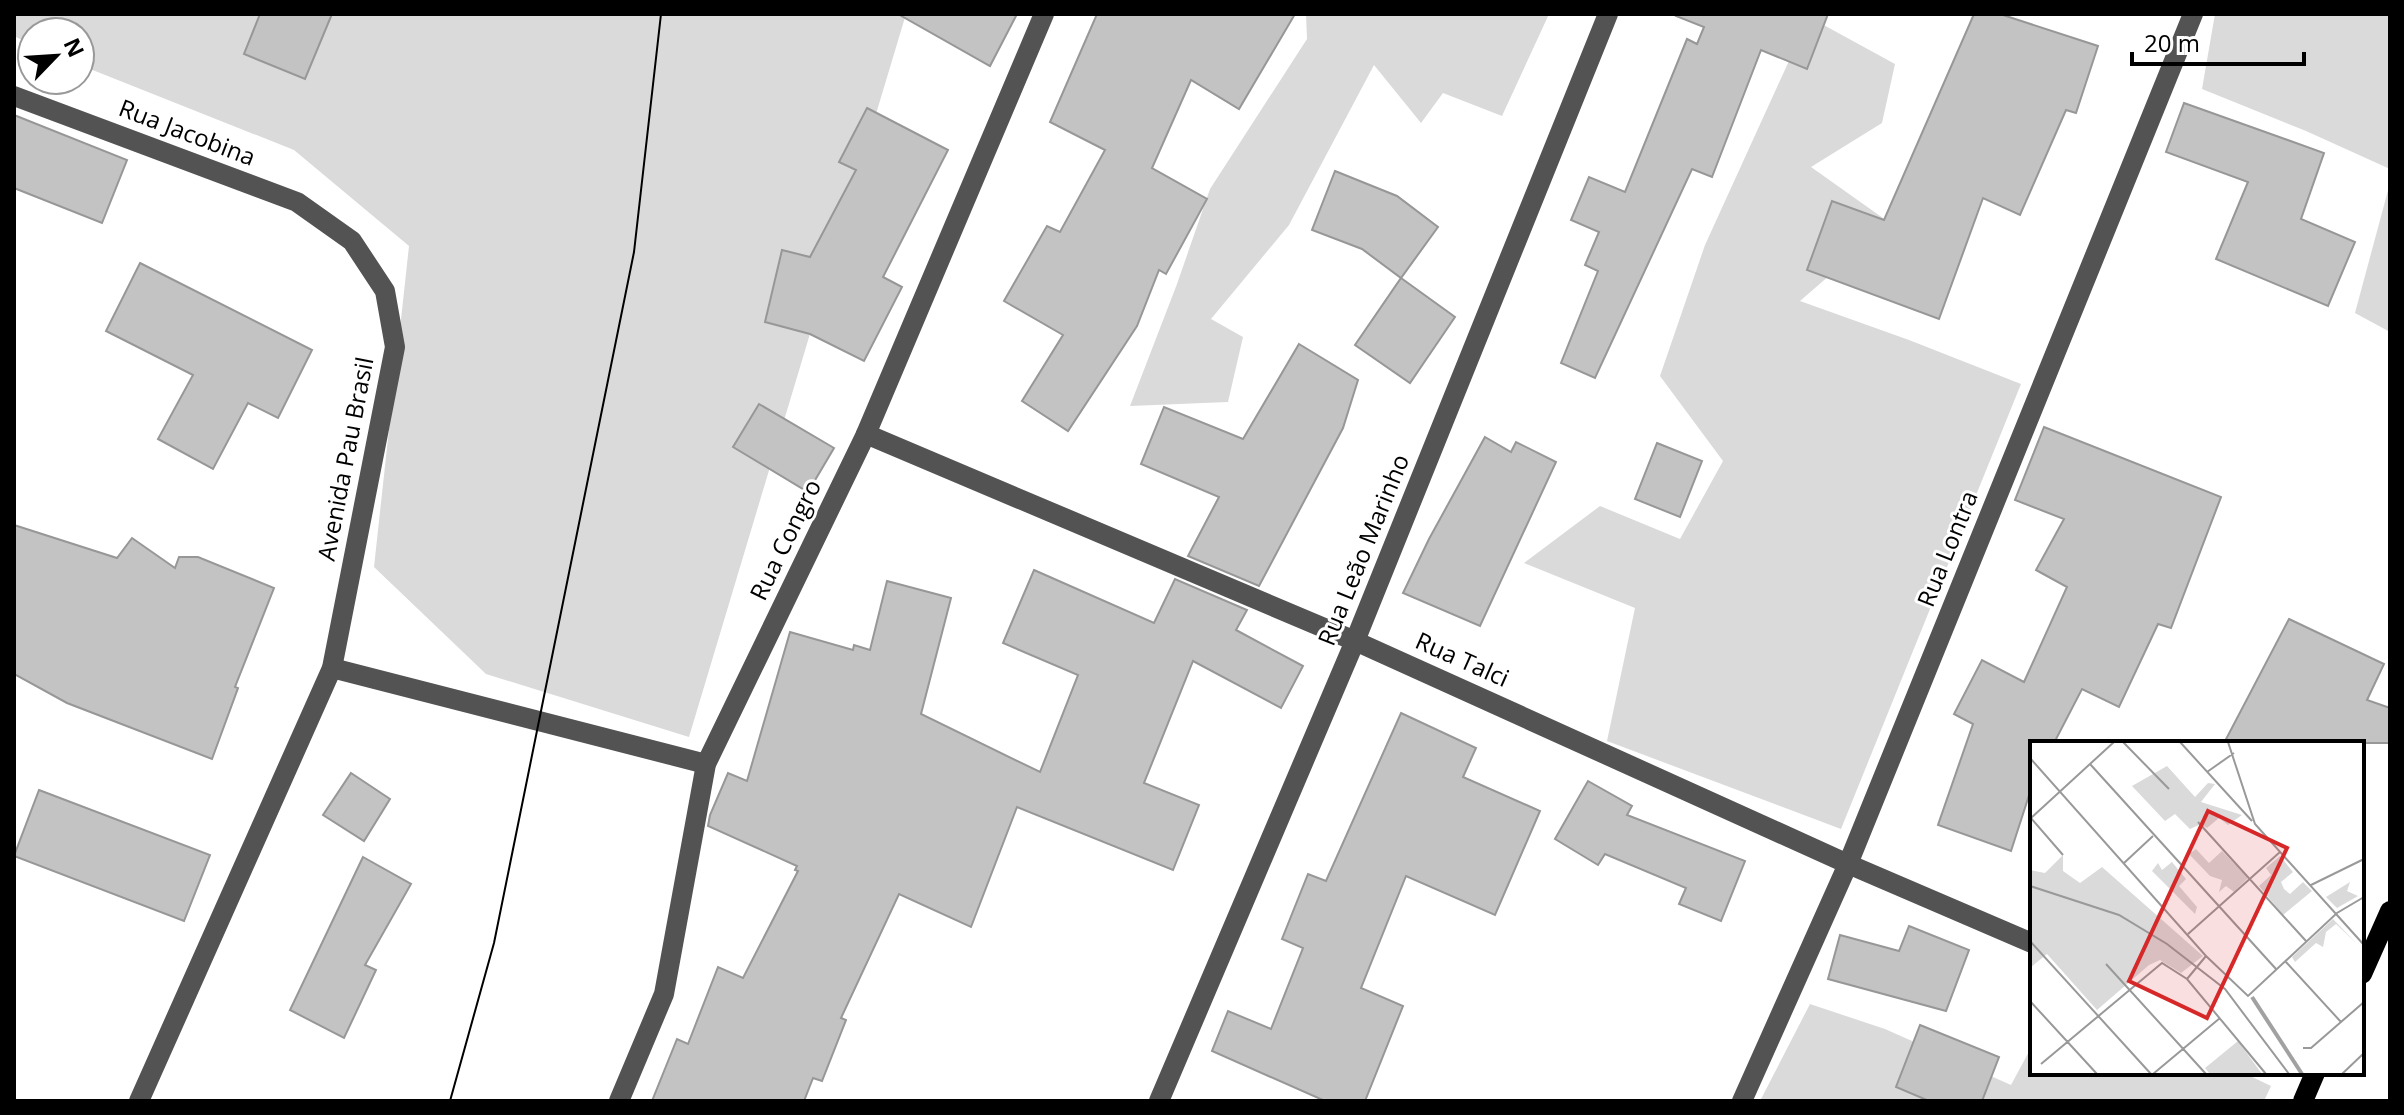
<svg xmlns="http://www.w3.org/2000/svg" width="2404" height="1115" font-family="'Open Sans',sans-serif">
	<rect width="100%" height="100%" fill="#fff"/>
	<g fill="#dadada">
		<path d="M14,14H906L689,737L486,674L374,567L409,246L294,150L80,65V32H32V45L14,36Z"/>
		<path d="M1306,14H1549L1502,116L1443,93L1421,123L1374,65L1289,225L1211,319L1243,337L1228,402L1130,406L1177,284L1210,189L1307,39Z"/>
		<path d="M2215,14H2390V169L2306,131L2202,89Z"/>
		<path d="M1809,17L1895,64L1882,123L1811,167L1890,223L1800,301L1909,340L2021,384L1841,829L1607,741L1635,608L1524,563L1600,506L1680,539L1723,461L1660,376L1705,245Z"/>
		<path d="M2390,183V332L2355,313Z"/>
		<path d="M1810,1004L1885,1029L2011,1085L2032,1046V1073H2244L2271,1086L2264,1101H1760Z"/>
	</g>
	<g fill="#c3c3c3" stroke="#979797" stroke-width="2">
		<path d="M260,14H332L305,79L244,54Z"/>
		<path d="M898,14H1017L990,66Z"/>
		<path d="M1097,14H1295L1239,109L1191,80L1152,168L1207,199L1166,274L1159,270L1137,326L1068,431L1022,401L1063,335L1004,301L1047,226L1060,232L1105,150L1050,122Z"/>
		<path d="M1677,14H1828L1807,69L1761,50L1712,177L1692,169L1595,378L1561,363L1598,271L1585,265L1599,232L1571,220L1589,177L1625,192L1687,39L1697,44L1704,27L1676,16Z"/>
		<path d="M1974,14H2000L2098,46L2076,113L2066,110L2020,215L1983,198L1939,319L1807,270L1832,201L1884,220Z"/>
		<path d="M2184,103L2324,153L2301,219L2355,242L2328,306L2216,259L2248,182L2166,152Z"/>
		<path d="M867,108L948,150L883,277L902,287L864,361L810,334L765,322L782,250L810,257L856,170L839,162Z"/>
		<path d="M14,115L127,160L102,223L14,188Z"/>
		<path d="M1335,171L1397,196L1438,227L1401,278L1362,249L1312,230Z"/>
		<path d="M140,263L312,350L278,418L248,403L213,469L158,439L193,375L106,331Z"/>
		<path d="M1401,278L1455,317L1410,383L1355,345Z"/>
		<path d="M1299,344L1358,380L1343,428L1259,586L1188,556L1219,497L1141,464L1164,407L1243,439Z"/>
		<path d="M759,404L834,448L808,492L733,447Z"/>
		<path d="M2044,427L2221,497L2171,628L2158,624L2119,707L2082,689L2054,743H2032V786L2011,851L1938,825L1973,724L1954,714L1982,660L2024,682L2067,587L2036,570L2064,519L2015,500Z"/>
		<path d="M1485,437L1511,452L1516,442L1556,462L1480,626L1403,593L1429,539Z"/>
		<path d="M1657,443L1702,461L1680,517L1635,499Z"/>
		<path d="M14,525L117,558L132,538L175,568L179,557H198L274,588L235,687L238,688L212,759L67,703L14,674Z"/>
		<path d="M1034,570L1154,623L1175,579L1247,610L1236,630L1303,666L1281,708L1193,661L1144,783L1199,805L1173,870L1017,807L971,927L899,894L841,1018L846,1020L822,1081L813,1078L804,1101H652L677,1039L688,1044L718,967L743,978L798,871L795,870L797,866L708,826L710,815L728,773L747,781L790,632L853,650L854,645L870,650L887,581L951,598L921,714L1040,772L1078,675L1003,643Z"/>
		<path d="M2289,619L2384,664L2367,700L2390,708V743H2224Z"/>
		<path d="M1401,713L1476,748L1463,777L1540,811L1495,915L1406,876L1361,988L1403,1006L1365,1101H1325L1212,1051L1228,1011L1271,1029L1303,948L1282,939L1308,874L1326,881Z"/>
		<path d="M351,773L390,799L364,841L323,815Z"/>
		<path d="M1588,781L1632,806L1627,815L1745,861L1721,921L1679,904L1686,888L1605,854L1598,865L1555,839Z"/>
		<path d="M39,790L210,855L184,921L14,856Z"/>
		<path d="M363,857L411,884L365,965L376,970L344,1038L290,1010Z"/>
		<path d="M1909,926L1969,950L1946,1011L1828,979L1840,935L1899,951Z"/>
		<path d="M1920,1025L1999,1057L1982,1101H1929L1896,1087Z"/>
	</g>
	<g fill="none" stroke-linecap="round" stroke-linejoin="round">
		<g stroke="#535353" stroke-width="20">
			<path d="M14,96L297,202L352,241L385,291L395,347L332,668L139,1101"/>
			<path d="M866,434L1355,641L1848,864L2032,943"/>
			<path d="M332,668L706,764"/>
			<path d="M619,1101L664,994L706,764L866,434L1044,14"/>
			<path d="M1159,1101L1355,641L1608,14"/>
			<path d="M1742,1101L1848,864L2193,14"/>
		</g>
		<g stroke="#000" stroke-width="20">
			<path d="M2362,974L2390,911"/>
			<path d="M2303,1101L2315,1073"/>
		</g>
		<path stroke="#000" stroke-width="2" d="M450,1101L494,943L634,252L661,14"/>
	</g>
	<g text-anchor="middle" stroke-width="6" stroke-linejoin="round" paint-order="stroke">
		<g font-size="24" fill="#000" stroke="#fff">
			<text transform="translate(187 133) rotate(21)" y="8">Rua Jacobina</text>
			<text transform="translate(346 459) rotate(-79)" y="8">Avenida Pau Brasil</text>
			<text transform="translate(786 540) rotate(-64)" y="8">Rua Congro</text>
			<text transform="translate(1948 549) rotate(-68)" y="8">Rua Lontra</text>
			<text transform="translate(1364 550) rotate(-68)" y="8">Rua Leão Marinho</text>
			<text transform="translate(1462 660) rotate(24)" y="8">Rua Talci</text>
		</g>
	</g>
	<g transform="translate(2030 741)">
		<rect width="334" height="334" fill="#fff"/>
		<path d="M137,25L165,56L178,42L185,43L171,61L212,74L198,84L189,77L177,87L171,83L160,88L145,73L135,80L102,45ZM166,108L179,122L192,110L218,137L204,151L196,145L189,151L192,139L180,135L159,113ZM33,114V130L50,142L72,126L173,215L151,232L130,219L119,224L67,269L17,213L0,227V129L15,132ZM250,115L263,131L251,141L254,148L260,153L273,141L282,150L253,174L229,145L241,134L236,127ZM142,121L156,138L149,145L167,166L165,173L122,130L128,122L132,129ZM320,141L317,150L328,155L307,167L296,156ZM303,178L326,202L306,183L296,191L293,206L286,202L265,221L262,216ZM208,300L232,333H180L175,327Z" fill="#dadada"/>
		<path fill="none" stroke="#a1a1a1" stroke-width="4" d="M222,256L272,333"/>
		<path fill="none" stroke="#999" stroke-width="2" d="M93,1L139,48M150,1L222,80M198,1L225,83L334,204M0,17L176,215L218,255L307,172L334,156M60,23L246,228M177,31L204,12M1,77L84,1M1,77L33,114M168,81L276,200M94,122L123,95M281,144L334,118M0,145L89,174L137,203L195,248L259,333M158,193L250,111M0,200L121,333M255,220L311,281M76,223L176,333M157,238L176,215M0,260L67,333M273,307H281L334,261M11,323L132,222L157,238L236,333M123,333L190,277M312,333L334,312"/>
		<path fill="#d62828" fill-opacity="0.15" stroke="#d62828" stroke-width="4" d="M178,70L257,107L177,277L99,240Z"/>
		<rect width="334" height="334" fill="none" stroke="#000" stroke-width="4"/>
	</g>
	<rect width="2404" height="1115" fill="none" stroke="#000000" stroke-width="32"/>
	<g transform="translate(56 56) rotate(65)"><circle r="38" fill="#ffffff" stroke="#999999" stroke-width="2"/>
	<path d="M0-6L14 30L0 20L-14 30Z" fill="#000000"/>
	<text y="-12" font-size="22" font-weight="bold" text-anchor="middle" fill="#000000">N</text>
	</g>
	<path d="M2132 52v12h172v-12" fill="none" stroke="#000000" stroke-width="4"/>
	<text x="2144" y="52" font-size="24" fill="#000000" stroke="#ffffff" stroke-width="6" paint-order="stroke">20 m</text>
</svg>
